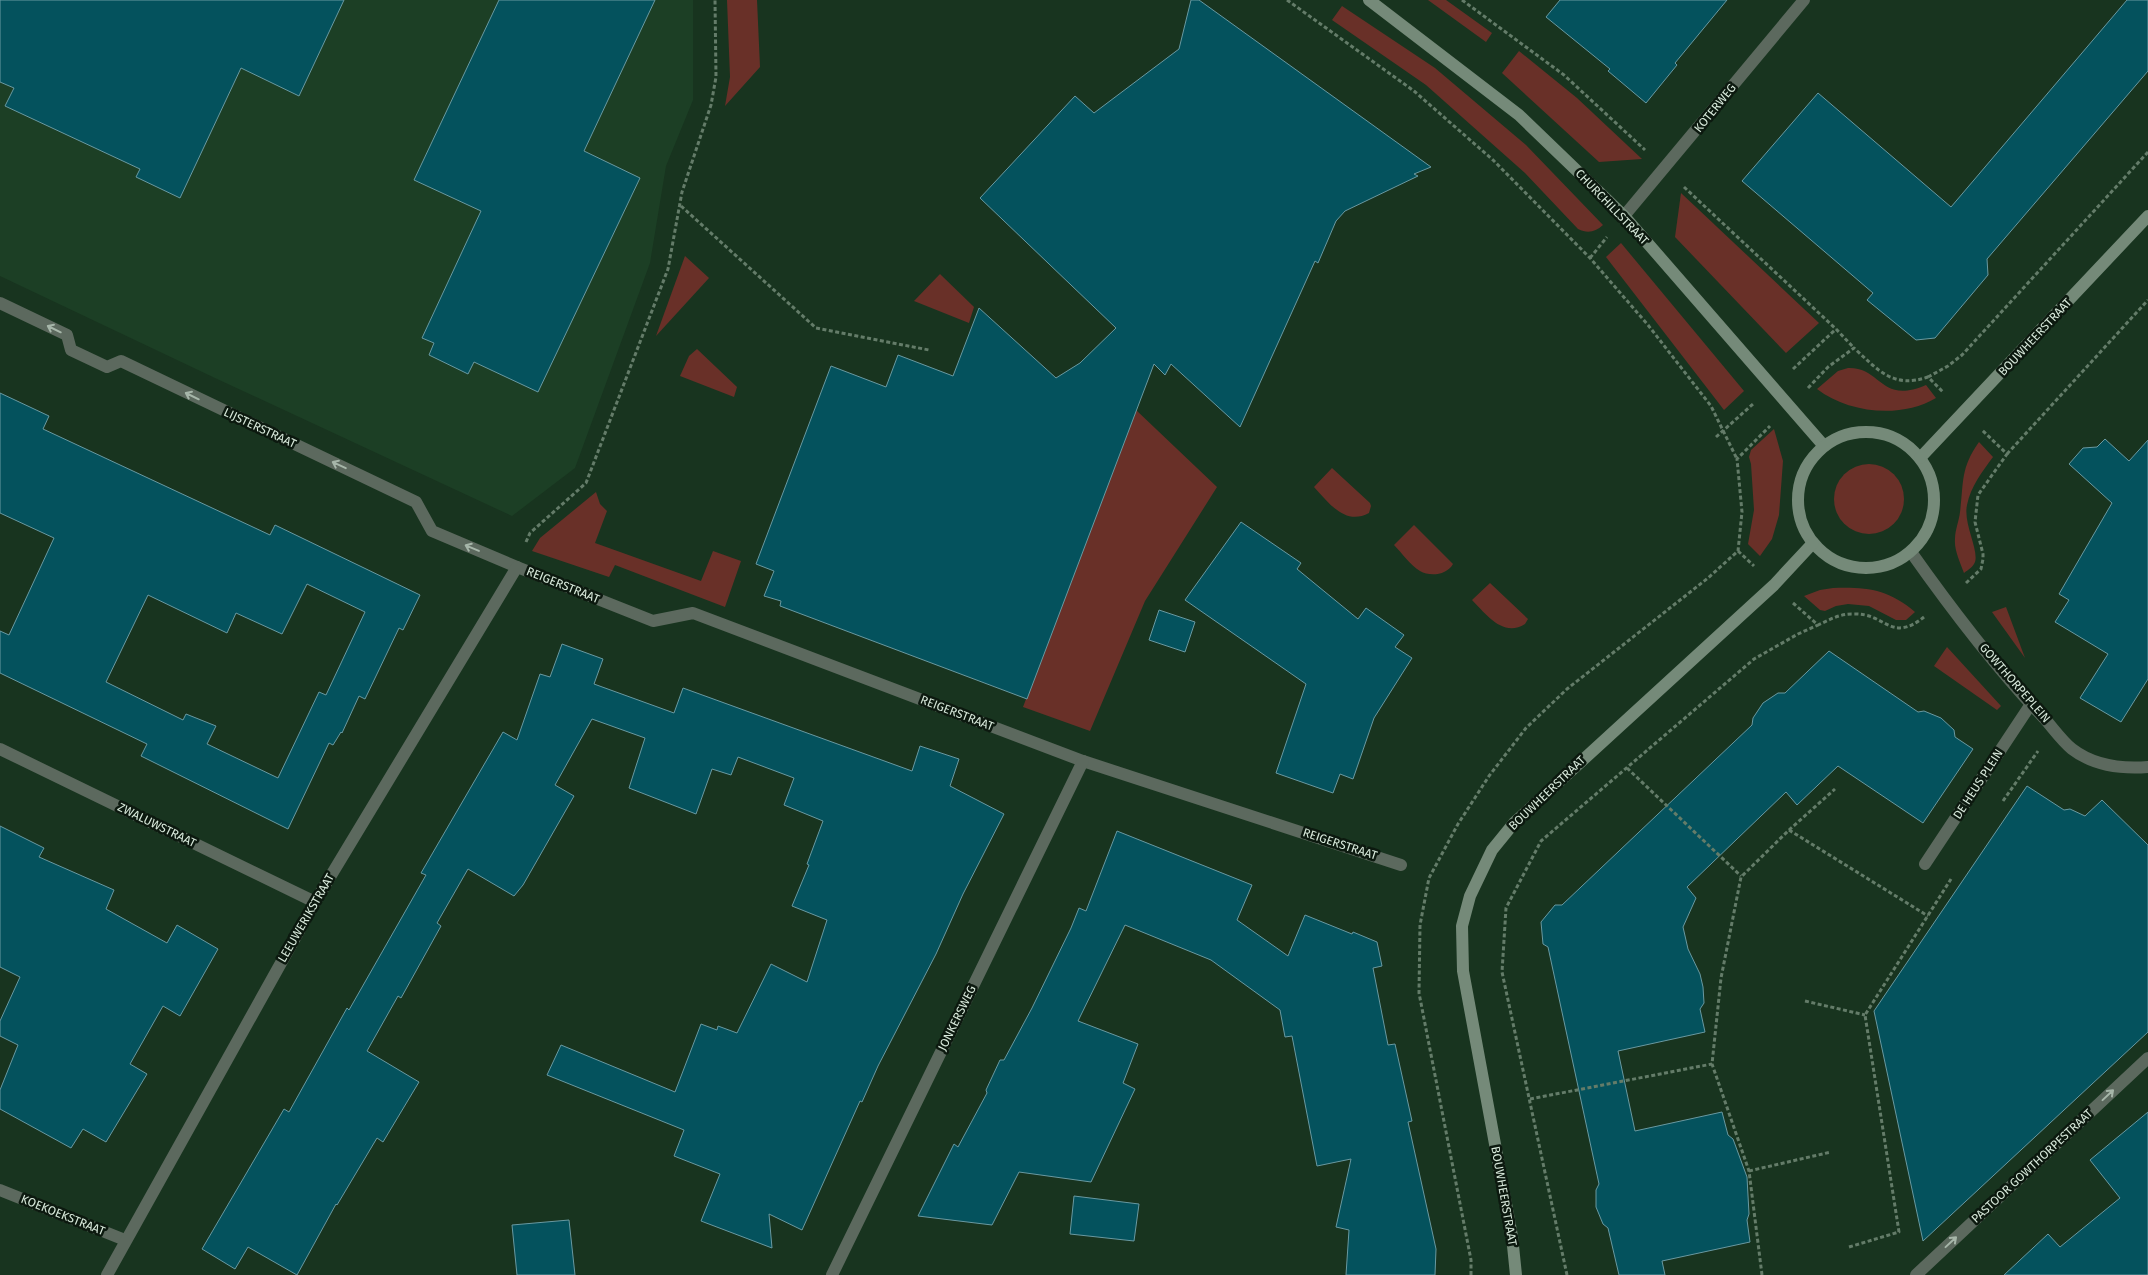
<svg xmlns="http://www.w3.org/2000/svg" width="2148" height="1275" font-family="'Fira Sans',sans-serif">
	<rect width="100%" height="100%" fill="#18341f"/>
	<path fill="#1c3f25" d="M0,0H693V100L666,166L650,263L575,468L512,516L215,378L0,276Z"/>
	<g fill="#693028">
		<path d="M727,0H757L760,67L725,106L730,77Z"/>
		<path d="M1428,0H1446L1492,33L1486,42Z"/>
		<path d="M1342,6L1435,68L1526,145L1603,225C1595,232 1588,234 1578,229L1525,173L1426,85L1332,20Z"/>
		<path d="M1519,51L1577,98L1642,159L1599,162L1502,73Z"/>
		<path d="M1681,193L1819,323L1786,353L1675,237Z"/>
		<path d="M1621,243L1744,391L1724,410L1606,257Z"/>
		<path d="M685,256L709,278L656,336Z"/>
		<path d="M940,274L974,307L969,323L914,301Z"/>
		<path d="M697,349L737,387L734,397L680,376L689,356Z"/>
		<path d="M1848,368C1882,367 1880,405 1926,385L1936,398C1901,419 1848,413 1817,389L1838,371Z"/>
		<path d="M1136,410L1217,487L1145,601L1090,731L1023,707Z"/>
		<path d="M1774,429L1783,461L1779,515L1772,539L1760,556L1748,544L1754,510L1751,464L1749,457L1751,450Z"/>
		<path d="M1979,442L1993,457C1982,472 1971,486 1967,505C1963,523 1979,550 1975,562C1973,567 1968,570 1964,573C1960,562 1954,550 1955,539C1955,530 1959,521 1960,512C1964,482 1960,469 1979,442Z"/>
		<circle cx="1869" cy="499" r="35"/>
		<path d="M1332,468L1370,503L1371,506L1369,513C1345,526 1329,503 1314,487Z"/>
		<path d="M596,492L600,504L607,511L595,543L701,581L713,551L741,561L725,607L615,565L609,577L532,551L540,538Z"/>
		<path d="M1414,525L1453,564C1447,575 1430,577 1420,571C1410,565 1402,553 1394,545Z"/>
		<path d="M1490,583L1528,619L1525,624C1503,638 1486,614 1472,600Z"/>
		<path d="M1833,588C1867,587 1888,589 1915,612L1906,620H1896L1869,606L1848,604L1836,606L1825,611L1820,610L1804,596L1820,590Z"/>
		<path d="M2006,607L2025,658L1992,612Z"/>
		<path d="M1947,647L2001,706L1997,710L1934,666Z"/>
	</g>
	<g fill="#04525d" stroke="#6999a1" fill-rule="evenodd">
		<path d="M0,0H344L299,96L241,68L180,198L136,177L140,169L5,106L14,88L0,82Z"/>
		<path d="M499,0H655L584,151L640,178L538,392L474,362L468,374L429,355L434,343L422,338L481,211L414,180Z"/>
		<path d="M1191,0H1199L1431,167L1414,174L1418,176L1345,211L1336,221L1318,263L1315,261L1240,427L1171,364L1165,375L1154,364L1027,699L780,606L781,601L764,596L774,571L756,564L831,366L886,387L898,355L953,376L979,308L1056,378L1080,363L1116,328L980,198L1075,96L1094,113L1179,49Z"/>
		<path d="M1560,0H1727L1675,63L1677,65L1646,103L1608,71L1610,69L1546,17Z"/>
		<path d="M2127,0H2148V71L1987,259L1988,275L1935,338L1916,340L1867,300L1873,293L1742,181L1818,93L1951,207Z"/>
		<path d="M0,393L49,416L43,429L270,535L275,525L420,595L403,630L399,628L365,699L359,696L342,733L341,732L333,745L329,743L288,829L141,756L147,744L0,673V631L9,635L54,538L0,513ZM307,584L365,612L326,695L319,692L278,778L207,744L216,726L186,714L183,720L106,682L148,595L227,633L236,613L282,634Z"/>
		<path d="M2105,439L2129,461L2148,440V679L2121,722L2080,698L2108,654L2055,622L2069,600L2059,594L2112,503L2069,464L2083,448L2097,447Z"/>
		<path d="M1241,522L1301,563L1297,569L1358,619L1366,608L1404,635L1395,647L1412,658L1374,718L1353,779L1340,774L1333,793L1276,773L1306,684L1185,600Z"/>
		<path d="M1159,610L1195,622L1185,652L1149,640Z"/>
		<path d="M562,644L603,659L594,684L674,713L683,688L912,771L920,746L959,759L950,786L1004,814L963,894L936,954L878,1066L862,1102L860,1101L802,1230L769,1214L772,1248L701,1221L720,1174L674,1156L684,1130L547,1075L561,1045L675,1092L701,1024L717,1030L718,1026L737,1033L771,964L807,982L827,920L792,906L809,865L807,864L823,821L784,805L794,778L738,757L731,775L712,769L696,814L629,788L645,738L592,719L555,785L574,796L523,885L514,896L468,869L437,923L441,926L401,998L398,996L367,1051L419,1082L383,1142L377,1138L337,1205L336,1204L297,1275L248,1247L235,1269L202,1249L284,1109L289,1112L347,1008L349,1010L426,875L421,873L503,732L517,740L540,674L550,677Z"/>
		<path d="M1829,651L1918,712L1924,711L1941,718L1954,730L1955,737L1973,749L1923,823L1838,766L1797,805L1786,792L1687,887L1696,898L1683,927L1688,949L1700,974L1703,987L1704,1003L1700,1009L1705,1032L1618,1051L1635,1131L1722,1112L1728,1135L1733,1139L1747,1177L1749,1214L1747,1220L1750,1242L1662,1261L1665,1275H1619L1608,1228L1603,1224L1596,1207V1190L1599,1184L1548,947L1543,944L1541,922L1555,905H1562L1752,725L1753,718L1763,703L1778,693H1785Z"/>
		<path d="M2027,786L2064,810L2070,809L2085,816L2102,800L2148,845V1032L1923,1241L1874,1011Z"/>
		<path d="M0,826L44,848L39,857L114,890L106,909L167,943L177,925L218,949L180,1016L163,1006L130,1064L147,1074L106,1142L83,1129L71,1148L0,1109V1090L18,1045L0,1036V1021L20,977L0,967Z"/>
		<path d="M1117,831L1252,885L1237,920L1288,956L1305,915L1352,934L1353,932L1377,942L1382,966L1373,968L1388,1045L1395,1044L1412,1121L1408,1122L1436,1249L1435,1275H1346L1349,1230L1336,1227L1351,1159L1317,1166L1292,1036L1285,1037L1280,1010L1211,960L1125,925L1078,1021L1138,1044L1123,1083L1135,1089L1091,1182L1019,1172L992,1225L918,1216L954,1144L958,1147L987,1093L986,1090L1000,1060H1004L1032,1008L1071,928L1079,908L1086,911Z"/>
		<path d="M2148,1112V1275H2004L2048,1234L2060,1247L2120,1198L2090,1160Z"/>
		<path d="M1074,1196L1139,1204L1134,1241L1070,1234Z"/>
		<path d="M569,1220L575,1275H517L512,1225Z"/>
	</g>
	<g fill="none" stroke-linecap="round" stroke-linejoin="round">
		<g stroke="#647c69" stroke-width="3" stroke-dasharray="4 2.5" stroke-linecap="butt">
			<path d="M1287,0L1414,91L1493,160L1590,258L1648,325L1711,406L1737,459"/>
			<path d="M1462,0L1564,75L1645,150"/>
			<path d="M1684,187L1836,329L1854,348"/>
			<path d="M681,206L816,328L929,350"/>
			<path d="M1590,258L1607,237"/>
			<path d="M1793,369L1836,329"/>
			<path d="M1928,377L1948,366L1962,355L2148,152"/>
			<path d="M1808,388L1828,367L1854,348C1878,370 1893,389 1928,377L1944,393"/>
			<path d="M1716,437L1753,404"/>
			<path d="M2007,454L2148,300"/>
			<path d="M526,542L530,533L586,483L668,269L682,192L711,105L716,77L715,0"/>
			<path d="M1738,551L1754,566"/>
			<path d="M1966,583L1981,569L1983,559V554L1975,522L1978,495L2007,454L1982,430"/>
			<path d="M1793,603L1818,625C1829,620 1839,614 1852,614C1886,612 1890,644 1924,617"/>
			<path d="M1627,768L1741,876"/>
			<path d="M2003,801L2038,751"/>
			<path d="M1789,830L1928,916"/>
			<path d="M1805,1001L1865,1015"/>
			<path d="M1530,1099L1712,1064"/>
			<path d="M1749,1171L1831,1152"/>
			<path d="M1849,1247L1899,1232L1865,1015L1951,879"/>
			<path d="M1471,1275V1260L1419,993L1420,925L1429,878L1458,824L1489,776L1526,728L1567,689L1708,578L1738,551L1742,512L1737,459L1770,426"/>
			<path d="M1567,1275L1502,972L1506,908L1541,841L1754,659L1798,634L1818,625"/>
			<path d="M1762,1275L1749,1171L1712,1064L1721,978L1741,877L1789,830L1835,789"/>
		</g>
		<path stroke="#5c695e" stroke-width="12" d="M1925,864L2031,704"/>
		<g stroke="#5c695e" stroke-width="12">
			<path d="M1624,216L1804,0"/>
			<path d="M0,303L67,335L71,350L107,367L121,361L416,502L432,531L517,567L653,621L693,613L1083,761L1401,865"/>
			<path d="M1911,552C1952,610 1995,667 2044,718C2053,728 2062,741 2072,749C2094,766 2122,769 2148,767"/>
			<path d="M0,749L315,902"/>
			<path d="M0,1190L125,1240"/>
			<path d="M107,1275L315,902L517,567"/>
			<path d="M832,1275L1083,761"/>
			<path d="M1916,1275L2148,1058"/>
		</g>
		<g stroke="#758a79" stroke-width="12">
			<path d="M1369,0L1519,115L1624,216L1824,446"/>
			<circle cx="1866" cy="500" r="68"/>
			<path d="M1920,458L2148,216"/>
			<path d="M1516,1275L1512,1236L1463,971L1462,926L1470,896L1492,850L1514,823L1774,585L1813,543"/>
		</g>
	</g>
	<defs><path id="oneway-shaft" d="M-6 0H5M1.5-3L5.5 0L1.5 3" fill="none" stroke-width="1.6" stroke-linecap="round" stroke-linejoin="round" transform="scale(1.25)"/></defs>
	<g stroke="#a6b6a9">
		<use href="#oneway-shaft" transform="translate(54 329) rotate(-154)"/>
		<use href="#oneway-shaft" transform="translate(192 396) rotate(-154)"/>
		<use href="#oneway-shaft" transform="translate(339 465) rotate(-155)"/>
		<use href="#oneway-shaft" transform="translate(472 548) rotate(-157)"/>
		<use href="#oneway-shaft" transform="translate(2108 1095) rotate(-43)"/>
		<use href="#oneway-shaft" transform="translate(1951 1242) rotate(-43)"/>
	</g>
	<g text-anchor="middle" stroke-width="5" stroke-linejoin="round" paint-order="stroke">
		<g font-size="12" fill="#d8e9db" stroke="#0c190f">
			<text transform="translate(1715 108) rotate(-51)" y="4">KOTERWEG</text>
			<text transform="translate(1612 207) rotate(46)" y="4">CHURCHILLSTRAAT</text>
			<text transform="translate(2035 337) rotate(-47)" y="4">BOUWHEERSTRAAT</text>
			<text transform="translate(260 428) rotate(25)" y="4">LIJSTERSTRAAT</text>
			<text transform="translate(563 585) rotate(22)" y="4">REIGERSTRAAT</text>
			<text transform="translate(2015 683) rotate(49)" y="4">GOWTHORPEPLEIN</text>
			<text transform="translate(957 713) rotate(21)" y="4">REIGERSTRAAT</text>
			<text transform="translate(1978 784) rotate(-57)" y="4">DE HEUS PLEIN</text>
			<text transform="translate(1547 793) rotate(-44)" y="4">BOUWHEERSTRAAT</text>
			<text transform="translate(157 825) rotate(26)" y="4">ZWALUWSTRAAT</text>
			<text transform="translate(1340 844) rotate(18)" y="4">REIGERSTRAAT</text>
			<text transform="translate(306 918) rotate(-60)" y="4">LEEUWERIKSTRAAT</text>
			<text transform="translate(957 1018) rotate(-64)" y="4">JONKERSWEG</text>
			<text transform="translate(2032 1166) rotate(-43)" y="4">PASTOOR GOWTHORPESTRAAT</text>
			<text transform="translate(1504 1196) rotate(80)" y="4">BOUWHEERSTRAAT</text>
			<text transform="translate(63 1215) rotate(22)" y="4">KOEKOEKSTRAAT</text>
		</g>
	</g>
</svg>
